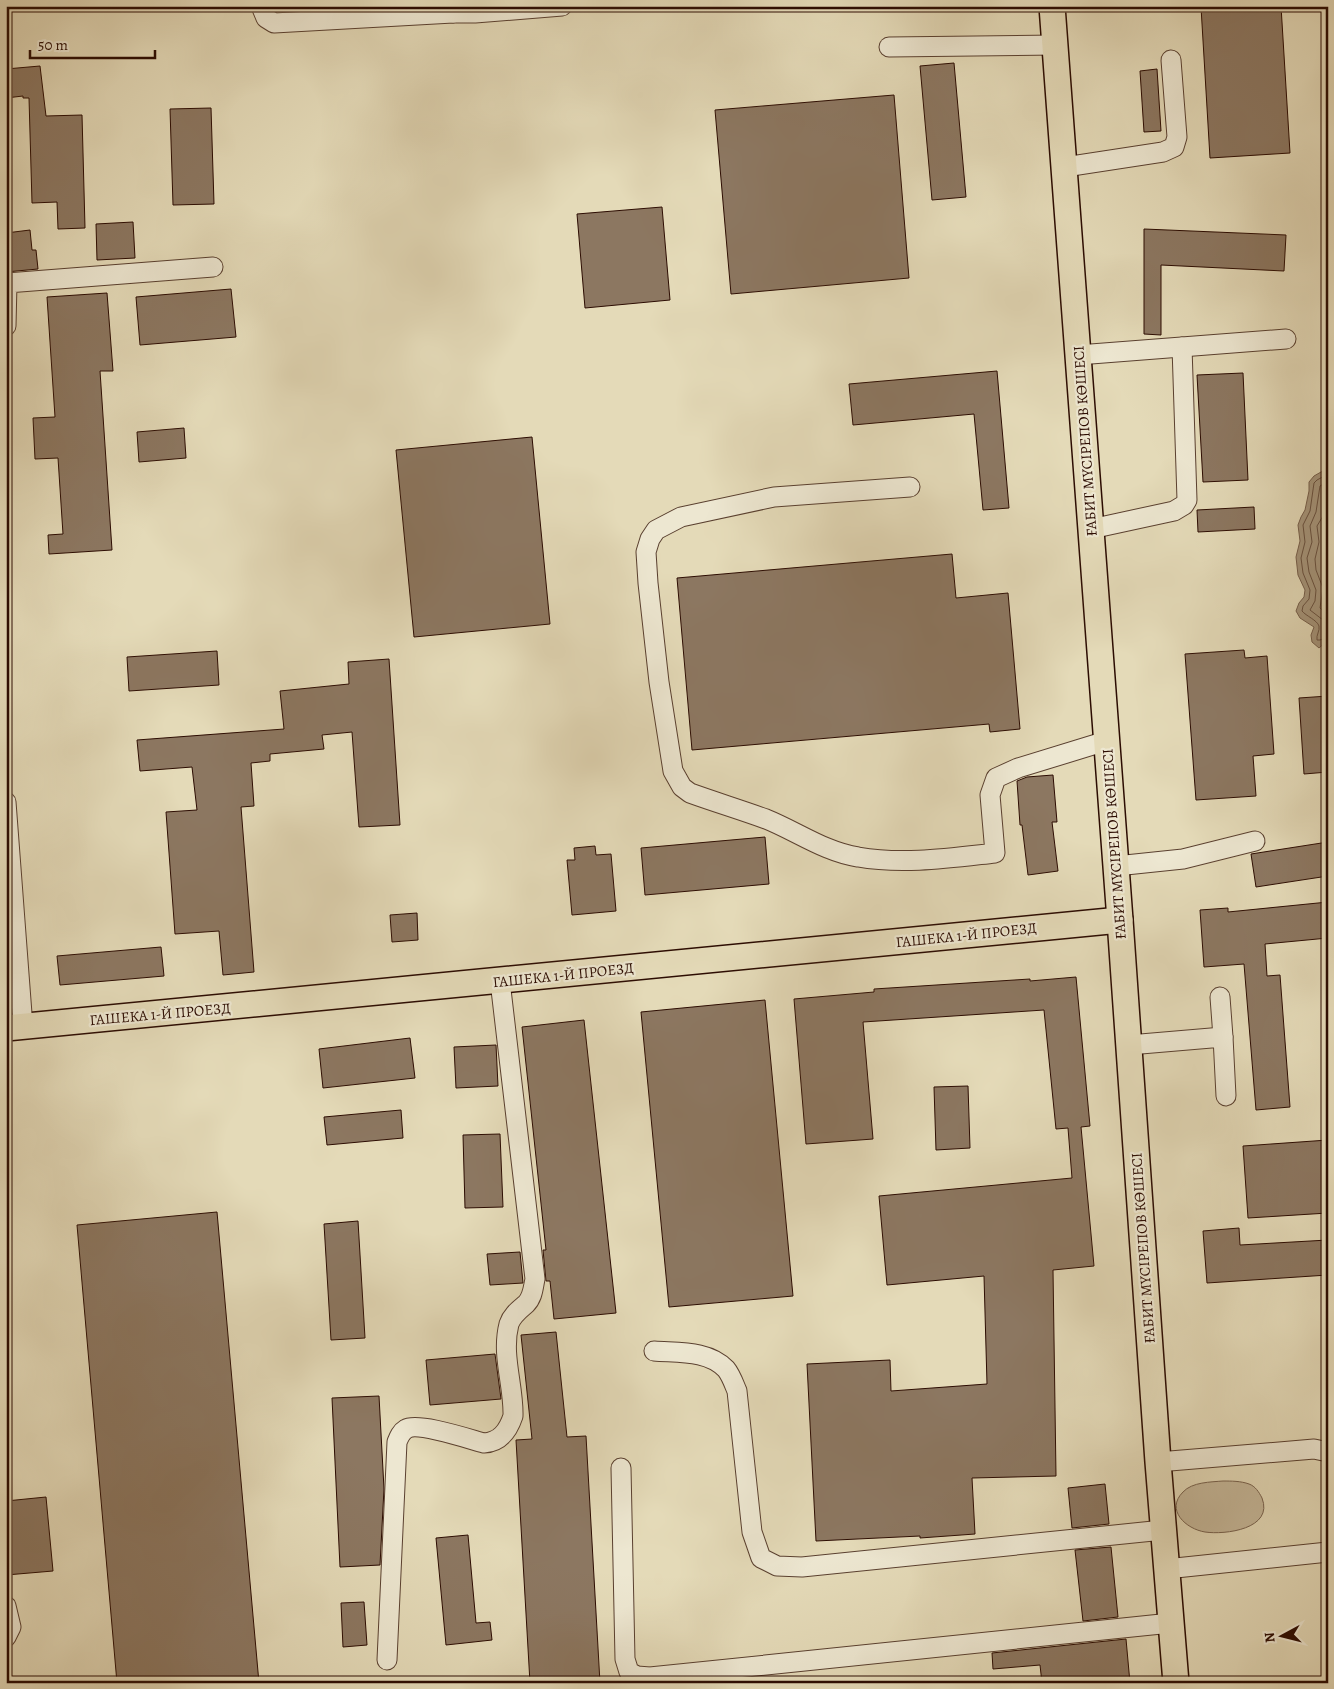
<svg xmlns="http://www.w3.org/2000/svg" width="1334" height="1689" font-family="Alegreya,serif">
	<rect width="100%" height="100%" fill="#e4dab8"/>
	<filter id="stains"><feTurbulence type="fractalNoise" baseFrequency=".004" numOctaves="4"/><feColorMatrix values="0 0 0 0 .2 0 0 0 0 .09 0 0 0 0 .02 0 0 0 .5 -.17"/></filter>
	<radialGradient id="worn" r=".72"><stop offset=".6" stop-color="#630" stop-opacity="0"/><stop offset="1" stop-color="#630" stop-opacity=".3"/></radialGradient>
	<path fill="#c5b799" stroke="#78624e" d="M1223,1481C1231,1481 1241,1481 1249,1484C1255,1486 1259,1492 1262,1498C1274,1529 1225,1535 1205,1532C1186,1529 1165,1510 1183,1492C1192,1482 1211,1482 1223,1481Z"/>
	<path fill="#a5947a" stroke="#755e4a" d="M1328,468V640L1319,648L1312,642L1311,635L1314,627L1300,618L1296,611L1299,603L1304,597L1305,590L1298,575L1296,557L1300,541L1298,525L1301,517L1305,510L1309,491V482L1314,476Z"/>
	<g fill="none" stroke-linecap="round" stroke-linejoin="round">
		<g stroke="#68503e" stroke-width="1">
			<path d="M1328,474L1317,480L1314,483L1310,511L1303,525L1305,542L1301,558L1303,573L1310,590L1309,599L1303,606L1302,611C1306,616 1317,620 1319,626C1320,631 1316,635 1317,640H1320L1328,637"/>
			<path d="M1328,481L1320,486L1316,512L1310,526L1312,542L1307,558L1309,572L1316,590L1315,601L1310,610L1323,620L1325,629L1328,631"/>
			<path d="M1328,492L1323,516L1317,526L1319,542L1315,559L1316,570L1323,588L1320,608L1328,615"/>
		</g>
	</g>
	<g fill="#8c7761" stroke="#2c0c02">
		<path d="M1218,6H1281L1290,153L1210,158L1201,7Z"/>
		<path d="M954,63L966,197L932,200L920,66Z"/>
		<path d="M40,66L46,116L82,115L85,228L58,229L57,202L32,203L29,98H23V96L6,98V69Z"/>
		<path d="M1157,69L1161,131L1144,132L1140,71Z"/>
		<path d="M894,95L909,278L731,294L715,110Z"/>
		<path d="M211,108L214,204L173,205L170,109Z"/>
		<path d="M662,207L670,300L585,308L577,214Z"/>
		<path d="M133,222L135,258L97,260L96,224Z"/>
		<path d="M1144,229L1286,235L1284,271L1161,265V335L1144,334Z"/>
		<path d="M30,230L32,250H36L38,269L6,272V233Z"/>
		<path d="M231,289L236,337L140,345L136,297Z"/>
		<path d="M107,293L113,371H100L112,550L49,554L48,535L63,534L58,458L35,459L33,418L55,417L47,297Z"/>
		<path d="M997,371L1009,508L983,510L974,414L853,425L849,384Z"/>
		<path d="M1243,373L1248,480L1203,482L1197,375Z"/>
		<path d="M184,428L186,458L139,462L137,432Z"/>
		<path d="M532,437L550,624L414,637L396,450Z"/>
		<path d="M1254,507L1255,529L1198,532L1197,510Z"/>
		<path d="M952,554L956,598L1008,593L1020,729L990,732L989,724L692,750L677,578Z"/>
		<path d="M1244,650L1245,658L1267,656L1274,754L1253,756L1256,796L1196,800L1185,654Z"/>
		<path d="M217,651L219,685L129,691L127,657Z"/>
		<path d="M389,659L400,825L359,827L352,732L322,735L324,749L270,754V761L251,763L254,806L241,807L254,972L223,975L219,931L175,934L166,812L197,810L192,767L140,771L137,740L284,729L280,691L349,684L348,662Z"/>
		<path d="M1328,696V772L1304,774L1299,698Z"/>
		<path d="M1053,775L1057,822H1052L1058,871L1028,875L1022,825H1020L1017,781L1027,777Z"/>
		<path d="M765,837L769,884L645,895L641,848Z"/>
		<path d="M1328,842V876L1256,887L1251,854Z"/>
		<path d="M595,846L596,855L611,854L616,911L572,915L567,860H575L574,848Z"/>
		<path d="M1328,902V938L1265,944L1267,976L1280,975L1290,1107L1256,1110L1244,964L1204,967L1200,910L1228,908V912Z"/>
		<path d="M417,913L418,940L392,942L390,915Z"/>
		<path d="M161,947L164,976L60,985L57,956Z"/>
		<path d="M1076,977L1090,1126L1081,1127L1094,1266L1053,1270L1056,1476L972,1478L975,1534L920,1538V1536L816,1541L807,1364L890,1360L891,1391L987,1384L984,1276L887,1285L879,1196L1072,1178L1068,1128L1056,1129L1044,1010L863,1022L873,1139L806,1144L794,999L874,992V989L1030,979V981Z"/>
		<path d="M765,1000L793,1296L669,1307L641,1012Z"/>
		<path d="M584,1020L616,1313L554,1319L550,1281H546L543,1250H546L522,1027Z"/>
		<path d="M410,1038L415,1078L323,1088L319,1049Z"/>
		<path d="M496,1045L498,1086L456,1088L454,1047Z"/>
		<path d="M968,1086L970,1148L936,1150L934,1087Z"/>
		<path d="M401,1110L403,1138L327,1145L324,1117Z"/>
		<path d="M500,1134L503,1207L465,1208L463,1135Z"/>
		<path d="M1328,1140V1213L1248,1218L1243,1146Z"/>
		<path d="M217,1212L259,1683H117L77,1225Z"/>
		<path d="M358,1221L365,1338L331,1340L324,1224Z"/>
		<path d="M1239,1228L1240,1245L1328,1240V1275L1207,1283L1203,1231Z"/>
		<path d="M520,1252L523,1283L490,1285L487,1254Z"/>
		<path d="M556,1332L567,1437L586,1436L600,1683H530L516,1440L532,1439L521,1335Z"/>
		<path d="M495,1354L501,1399L430,1405L426,1360Z"/>
		<path d="M379,1396L384,1489L380,1565L340,1567L332,1398Z"/>
		<path d="M1105,1484L1109,1524L1072,1528L1068,1488Z"/>
		<path d="M46,1497L53,1571L6,1575V1501Z"/>
		<path d="M468,1535L476,1623L490,1622L492,1640L446,1645L436,1538Z"/>
		<path d="M1111,1547L1118,1617L1083,1621L1075,1550Z"/>
		<path d="M364,1602L367,1645L343,1647L341,1603Z"/>
		<path d="M1126,1639L1130,1683H1042L1040,1665L993,1669L992,1653Z"/>
	</g>
	<g fill="none" stroke-linecap="round" stroke-linejoin="round">
		<g stroke="#5a4030" stroke-width="21">
			<g id="minor">
				<path d="M261,6L266,18L274,23L453,13"/>
				<path d="M453,6V13H475L562,6"/>
				<path d="M889,47L1056,45"/>
				<path d="M1065,167L1163,152L1174,147L1177,137L1171,60"/>
				<path d="M6,326L7,283L213,267"/>
				<path d="M1078,355L1286,339"/>
				<path d="M910,487L774,497L681,517L656,530L650,539L646,552L648,583L659,682L673,771L682,787L690,793C715,802 741,810 766,819C796,831 825,852 858,857C903,865 950,858 995,853L990,795L996,778L1018,768L1106,741"/>
				<path d="M1091,529L1174,511L1184,505L1187,500L1182,347"/>
				<path d="M6,802L23,1027"/>
				<path d="M1116,866L1183,859L1255,841"/>
				<path d="M1220,997L1223,1037"/>
				<path d="M1129,1045L1223,1037L1226,1096"/>
				<path d="M654,1351C678,1353 708,1350 726,1369C731,1375 734,1384 737,1391L752,1532L761,1558L777,1566L802,1567L1163,1530"/>
				<path d="M1158,1462L1314,1449L1328,1452"/>
				<path d="M621,1468L625,1659L629,1672L637,1676L650,1677L1171,1623"/>
				<path d="M1166,1569L1328,1552"/>
				<path d="M6,1606L11,1627L6,1637"/>
				<path d="M387,1660L397,1442C399,1437 401,1432 406,1429C417,1422 469,1439 484,1443C500,1442 508,1431 513,1416C514,1386 501,1355 509,1324C512,1315 519,1310 526,1304C533,1297 533,1288 535,1279L500,981"/>
			</g>
		</g>
		<g stroke="#2c0c02" stroke-width="28">
			<g id="major">
				<path d="M1052,6L1120,920L1158,1462L1176,1683"/>
				<path d="M6,1028L1120,920"/>
			</g>
		</g>
		<use href="#minor" stroke="#ede7d1" stroke-width="19"/>
		<use href="#major" stroke="#e4dab8" stroke-width="25"/>
	</g>
	<g text-anchor="middle" stroke-width="4.5" stroke-linejoin="round" paint-order="stroke">
		<g font-size="15" fill="#2c0c02" stroke="#ede7d1">
			<text transform="translate(1085 441) rotate(-94)" y="5">ҒАБИТ МҮСІРЕПОВ КӨШЕСІ</text>
			<text transform="translate(1114 844) rotate(-94)" y="5">ҒАБИТ МҮСІРЕПОВ КӨШЕСІ</text>
			<text transform="translate(966 935) rotate(-6)" y="5">ГАШЕКА 1-Й ПРОЕЗД</text>
			<text transform="translate(563 975) rotate(-6)" y="5">ГАШЕКА 1-Й ПРОЕЗД</text>
			<text transform="translate(160 1014) rotate(-5)" y="5">ГАШЕКА 1-Й ПРОЕЗД</text>
			<text transform="translate(1143 1248) rotate(-94)" y="5">ҒАБИТ МҮСІРЕПОВ КӨШЕСІ</text>
		</g>
	</g>
	<rect width="1334" height="1689" fill="none" stroke="#e4dab8" stroke-width="25"/>
	<rect x="8" y="8" width="1319" height="1674" fill="none" stroke="#2c0c02" stroke-width="2.5"/>
	<rect x="12" y="12" width="1309" height="1664" fill="none" stroke="#2c0c02"/>
	<g transform="translate(1282 1636) rotate(263)" stroke="#ede7d1" stroke-width="4" paint-order="stroke">
	<path d="M0-4L9 19L0 12L-9 19Z" fill="#2c0c02"/>
	<text y="-8" font-size="14" font-weight="bold" text-anchor="middle" fill="#2c0c02">N</text>
	</g>
	<path d="M30 50v8h125v-8" fill="none" stroke="#2c0c02" stroke-width="2.5"/>
	<text x="38" y="50" font-size="15" fill="#2c0c02" stroke="#ede7d1" stroke-width="4" paint-order="stroke">50 m</text>
	<rect width="100%" height="100%" filter="url(#stains)"/>
	<rect width="100%" height="100%" fill="url(#worn)"/>
</svg>
